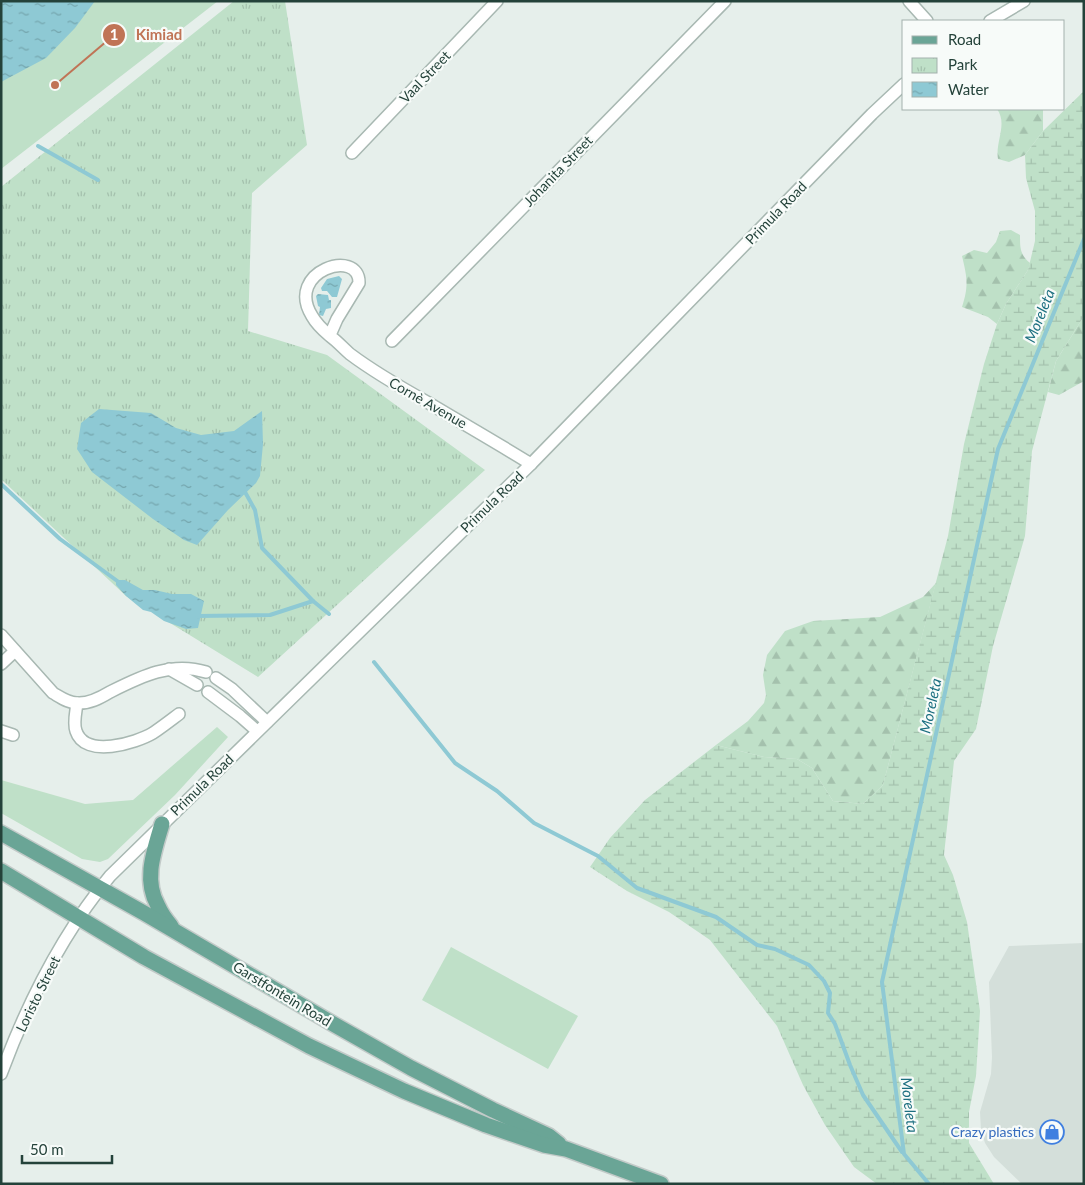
<svg xmlns="http://www.w3.org/2000/svg" width="1085" height="1185" font-family="Lato,sans-serif">
	<defs>
		<pattern id="forest-firs" width="22" height="20" patternUnits="userSpaceOnUse" patternTransform="scale(1.25)"><rect width="22" height="20" fill="#bfe0c8"/><path d="M5 1l3.5 6h-7zM16 11l3.5 6h-7z" fill="#a4c1ad"/></pattern>
		<pattern id="wetland-marsh" width="20" height="14" patternUnits="userSpaceOnUse" patternTransform="scale(1.25)"><rect width="20" height="14" fill="#bfe0c8"/><path d="M1 5h8M5 5V1M11 12h8M15 12V8" fill="none" stroke="#a4c1ad"/></pattern>
		<pattern id="park-tufts" width="24" height="20" patternUnits="userSpaceOnUse" patternTransform="scale(1.25)"><rect width="24" height="20" fill="#bfe0c8"/><path d="M3 7l-1-3M5 7V3M7 7l1-3M15 17l-1-3M17 17v-4M19 17l1-3" fill="none" stroke="#a4c1ad"/></pattern>
		<pattern id="water-ripples" width="26" height="14" patternUnits="userSpaceOnUse" patternTransform="scale(1.25)"><rect width="26" height="14" fill="#8ec9d4"/><path d="M2 4q2-2 4 0t4 0M15 11q2-2 4 0t4 0" fill="none" stroke="#74a5ad"/></pattern>
	</defs>
	<rect width="100%" height="100%" fill="#e6efeb"/>
	<path fill="#d4dfda" d="M1084,943V1184H1022L994,1157L985,1143L981,1130L980,1112L991,1074L992,1057L989,982L1009,946Z"/>
	<g fill="#bfe0c8">
		<path d="M1,1H218L1,169Z"/>
		<path d="M217,727L228,737L175,795L108,859L100,862L82,859L1,813V780L85,804L133,800Z"/>
		<path d="M451,947L578,1016L548,1069L422,1000Z"/>
	</g>
	<g fill="url(#forest-firs)">
		<path d="M997,109H1043V131L1025,155L1009,162L998,159C995,142 1008,124 997,109Z"/>
		<path d="M1011,230L1020,235C1020,248 1020,255 1030,263L1028,270L1006,304L997,324L988,317L962,307C969,286 967,277 962,256L974,250L987,253L996,242L1000,231Z"/>
		<path d="M1084,316V381L1059,395L1048,392L1056,361Z"/>
		<path d="M936,583L883,785L863,804L833,801L812,768L797,759L764,757L716,745L748,721L764,703L766,695L763,675L767,655L785,631L813,621L880,617L923,597Z"/>
	</g>
	<path fill="url(#wetland-marsh)" d="M1084,91V316L1056,361L1032,451L1025,536L993,646L976,729L954,761L944,855L953,875L967,922L980,1011L976,1076L969,1112V1143L994,1184H877L854,1167L825,1125L803,1085L777,1026L710,940L669,912L627,891L590,867L610,838L645,800L716,745L764,757L797,759L812,768L833,801L863,804L883,785L948,536L964,444L984,364L997,324L1006,304L1028,270L1035,241V211L1026,178L1025,155L1043,131Z"/>
	<path fill="url(#park-tufts)" d="M234,1H285L307,145L252,193L248,331L327,355L485,470L258,677L126,596L1,479V187Z"/>
	<g fill="url(#water-ripples)">
		<path d="M1,1H95L75,28L46,58L1,82Z"/>
		<path d="M339,276L342,279L337,297H332L327,291H322L321,288L327,279Z"/>
		<path d="M318,294L328,295L329,300H331V308L326,309L323,316L319,315L320,307L318,306L316,296Z"/>
		<path d="M99,409L151,413L176,428L201,435L234,431L262,411L263,444L260,476L256,483L228,510L197,545L184,540L153,519L92,472L77,449L81,423Z"/>
		<path d="M116,580H125L143,590H155L172,594H191L204,601L198,628L186,629L164,621L151,612L143,610L126,596L116,585Z"/>
	</g>
	<g fill="none" stroke-linecap="round" stroke-linejoin="round">
		<g stroke="#8ec9d4" stroke-width="4">
			<path d="M38,146L98,180"/>
			<path d="M1,484L60,539L120,583"/>
			<path d="M245,492L255,510L262,548L313,601"/>
			<path d="M197,616L270,615L313,601L329,614"/>
			<path d="M374,662L455,763L497,791L534,823L598,856L637,888L716,917L757,945L775,949L809,965L824,981L830,993L828,1013L835,1024L850,1065L863,1095L902,1152"/>
			<path d="M929,1184L904,1154L882,982L998,449L1084,239"/>
		</g>
		<g stroke="#a8b8b2" stroke-width="14">
			<g id="minor">
				<path d="M909,1L927,21"/>
				<path d="M990,21L1024,1"/>
				<path d="M352,153L497,1"/>
				<path d="M330,335L337,319L359,283C360,247 284,271 312,316C317,325 323,330 330,336C337,341 343,348 350,354C374,372 400,387 427,402C462,423 497,443 531,464"/>
				<path d="M392,341L725,1"/>
				<path d="M1,635L53,693C60,697 68,703 77,703C89,704 100,698 110,692C140,677 171,661 206,672"/>
				<path d="M1,664L15,651"/>
				<path d="M169,669L197,685"/>
				<path d="M216,678L232,689L267,722"/>
				<path d="M208,692L240,716L257,731"/>
				<path d="M77,703C76,712 73,723 76,731C85,759 136,743 153,733C162,727 171,720 179,714"/>
				<path d="M1,731L13,735"/>
				<path d="M1,1074C27,1004 62,934 110,876L531,464L872,114L904,84"/>
			</g>
		</g>
		<g stroke="#c2cac8" stroke-width="18">
			<g id="major">
				<path d="M162,824C154,851 143,880 158,906C161,913 166,920 171,926"/>
				<path d="M1,833L144,913L335,1025L411,1068L493,1110L549,1136L559,1144"/>
				<path d="M1,871L144,957L309,1046L404,1091L486,1125L544,1145L566,1149L661,1184"/>
			</g>
		</g>
		<use href="#minor" stroke="#fff" stroke-width="11"/>
		<use href="#major" stroke="#6aa596" stroke-width="15"/>
	</g>
	<defs>
		<g id="shop-ring" transform="scale(1.25)"><circle r="9.5" fill="#f7fbf9" stroke="#3f7fe0" stroke-width="1.5"/><path d="M-5-2.5h2.3a2.7 3.5 0 0 1 5.4 0H5L5.5 6h-11ZM-1.5-2.5h3a1.5 2.3 0 0 0-3 0Z" fill="#3f7fe0"/></g>
	</defs>
	<g fill-rule="evenodd">
		<use href="#shop-ring" x="1052" y="1132"/>
	</g>
	<g text-anchor="middle" stroke-width="4.5" stroke-linejoin="round" paint-order="stroke">
		<g font-size="14" fill="#24423a" stroke="#f7fbf9">
			<text transform="translate(425 77) rotate(-46)" y="5">Vaal Street</text>
			<text transform="translate(558 171) rotate(-46)" y="5">Johanita Street</text>
			<text transform="translate(776 213) rotate(-46)" y="5">Primula Road</text>
			<text transform="translate(428 403) rotate(30)" y="5">Cornè Avenue</text>
			<text transform="translate(492 502) rotate(-44)" y="5">Primula Road</text>
			<text transform="translate(202 785) rotate(-44)" y="5">Primula Road</text>
			<text transform="translate(38 994) rotate(-64)" y="5">Loristo Street</text>
			<text transform="translate(282 994) rotate(31)" y="5">Garstfontein Road</text>
		</g>
		<g font-size="14" fill="#366cbe" stroke="#f7fbf9" text-anchor="end">
			<text x="1034" y="1137">Crazy plastics</text>
		</g>
		<g font-size="15" font-style="italic" fill="#1c6f80" stroke="#f7fbf9">
			<text transform="translate(1040 316) rotate(-68)" y="5">Moreleta</text>
			<text transform="translate(931 706) rotate(-78)" y="5">Moreleta</text>
			<text transform="translate(909 1105) rotate(83)" y="5">Moreleta</text>
		</g>
	</g>
	<path fill="none" stroke="#c07456" stroke-width="2" d="M55 85L114 35"/>
	<g fill="#c07456" stroke="#f7fbf9" stroke-width="2">
		<circle cx="55" cy="85" r="5"/>
		<circle cx="114" cy="35" r="12"/>
	</g>
	<g font-size="15" text-anchor="middle" font-weight="bold" fill="#fff">
		<text x="114" y="40">1</text>
	</g>
	<g font-size="15" text-anchor="middle" font-weight="bold" fill="#c07456" stroke="#f7fbf9" stroke-width="4.5" stroke-linejoin="round" paint-order="stroke">
		<text x="159" y="40">Kimiad</text>
	</g>
	<rect width="1085" height="1185" fill="none" stroke="#24423a" stroke-width="5"/>
	<rect x="902" y="20" width="162" height="90" fill="#f7fbf9" stroke="#a3b1ad"/>
	<rect x="912" y="36" width="25" height="8" fill="#6aa596" stroke="#a3b1ad"/>
	<text x="948" y="45" font-size="15" fill="#24423a">Road</text>
	<rect x="912" y="58" width="25" height="15" fill="url(#park-tufts)" stroke="#a3b1ad"/>
	<text x="948" y="70" font-size="15" fill="#24423a">Park</text>
	<rect x="912" y="82" width="25" height="15" fill="url(#water-ripples)" stroke="#a3b1ad"/>
	<text x="948" y="95" font-size="15" fill="#24423a">Water</text>
	<path d="M22 1155v8h90v-8" fill="none" stroke="#24423a" stroke-width="2.5"/>
	<text x="30" y="1155" font-size="15" fill="#24423a" stroke="#f7fbf9" stroke-width="4" paint-order="stroke">50 m</text>
</svg>
